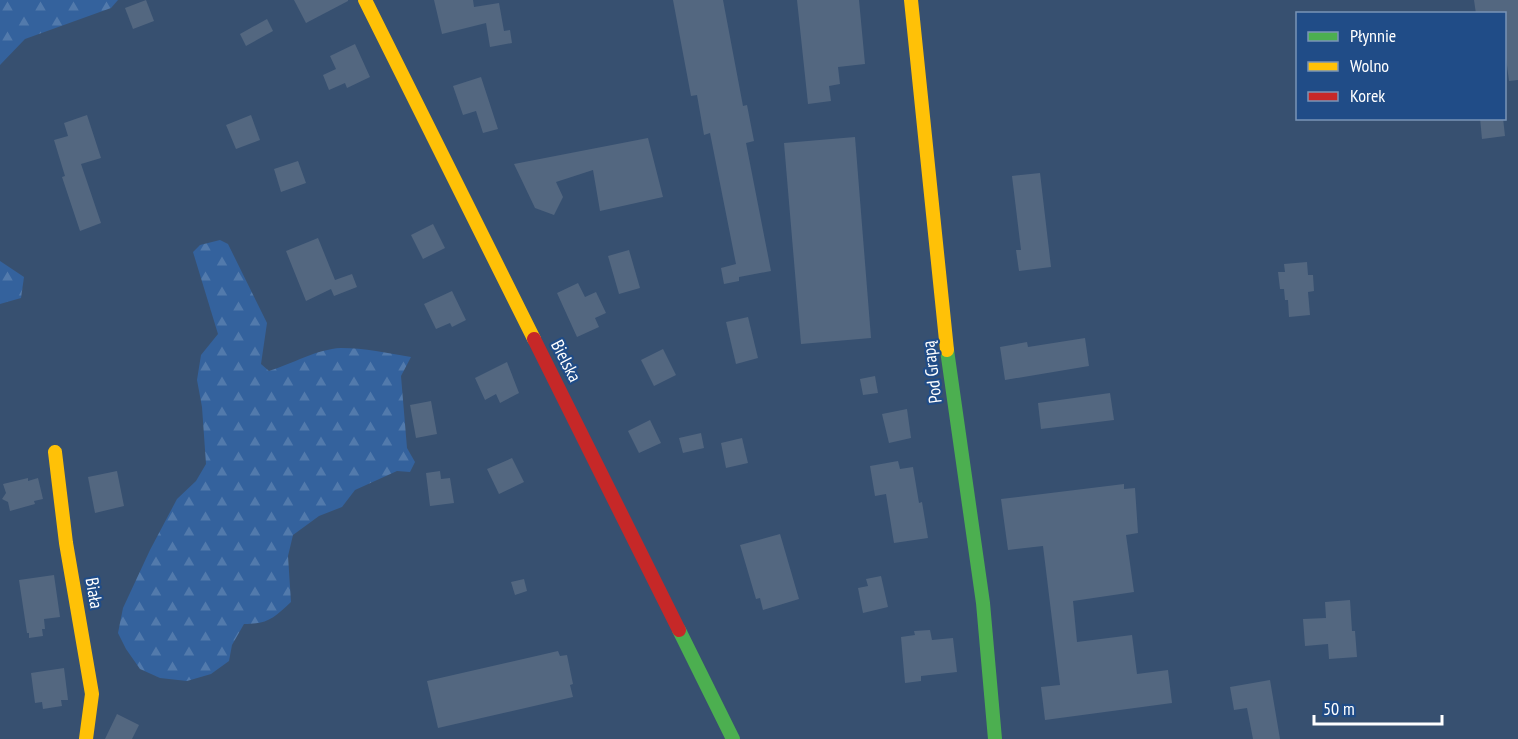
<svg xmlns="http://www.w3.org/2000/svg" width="1518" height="739" font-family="'PT Sans Narrow',sans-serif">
	<defs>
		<pattern id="forest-firs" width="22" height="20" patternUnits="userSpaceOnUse" patternTransform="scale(1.5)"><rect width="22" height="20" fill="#34629d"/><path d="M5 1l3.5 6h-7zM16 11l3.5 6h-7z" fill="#527aac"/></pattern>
	</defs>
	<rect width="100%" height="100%" fill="#375070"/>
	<g fill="url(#forest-firs)">
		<path d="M0,0H118L111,8L25,39L0,65Z"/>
		<path d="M220,240L228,244L267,323L261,364L269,371C292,364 317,349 341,348C364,348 388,353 411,357L401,376L407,448L415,462L410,472L397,471L355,490L342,507L319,516L293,535L288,556L291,602C274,618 268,624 244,624L232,645L229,661L211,674L187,681L160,678L140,669L126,649L118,633L123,608L150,550L177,499L196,481L206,464L202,407L197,380L201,355L218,334L193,252L200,245Z"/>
		<path d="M0,261L24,277L21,298L0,304Z"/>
	</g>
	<g fill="#536780">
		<path d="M146,0L154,21L133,29L125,8Z"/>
		<path d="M294,0H348V1L306,23Z"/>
		<path d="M434,0H473L474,7L499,3L504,31L510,30L512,43L490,47L486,23L442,34Z"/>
		<path d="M673,0H723L743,106L747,105L754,141L746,143L771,271L739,277V281L724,284L721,268L736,264L710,133L704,135L697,95L691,96Z"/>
		<path d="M797,0H859L865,64L838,67L840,84L829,86L831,101L808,104Z"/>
		<path d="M1474,0H1518V80L1509,81L1504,42V14H1476Z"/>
		<path d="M267,19L273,31L246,46L240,34Z"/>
		<path d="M355,44L370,77L347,88L345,83L329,90L323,75L336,69L330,56Z"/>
		<path d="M481,77L498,129L483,133L476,111L463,115L453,86Z"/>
		<path d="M87,115L101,158L81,164L101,223L80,231L62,177L65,176L54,140L68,136L64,123Z"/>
		<path d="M251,115L260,140L236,149L226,125Z"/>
		<path d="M1480,118H1503L1505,136L1482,139Z"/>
		<path d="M855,137L871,338L801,344L784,143Z"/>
		<path d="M648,138L663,197L600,211L593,170L556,182L563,197L554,215L535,208L514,164Z"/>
		<path d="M298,161L306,183L281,192L274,169Z"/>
		<path d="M1040,173L1051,267L1019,271L1016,250H1021L1012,176Z"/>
		<path d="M433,224L445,248L423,259L411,235Z"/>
		<path d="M318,238L335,280L352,274L357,287L334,296L331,289L306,301L286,251Z"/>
		<path d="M629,250L640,288L619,294L608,256Z"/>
		<path d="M1307,262L1308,275H1313L1314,291L1308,292L1310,315L1289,317L1288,300H1285L1284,289H1280L1278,272H1285L1284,264Z"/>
		<path d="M578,283L585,297L596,292L606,313L595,318L599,327L577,337L557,293Z"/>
		<path d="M452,291L466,320L452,327L450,323L436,329L424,304Z"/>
		<path d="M748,317L758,358L736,364L726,322Z"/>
		<path d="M1085,338L1089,366L1005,380L1000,347L1027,342L1028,347Z"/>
		<path d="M663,349L676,375L654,386L641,360Z"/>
		<path d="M507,362L519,393L500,403L496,394L485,400L475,378Z"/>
		<path d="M875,376L878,393L863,395L860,379Z"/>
		<path d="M1110,393L1114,420L1041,429L1038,403Z"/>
		<path d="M431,401L437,434L416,438L410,405Z"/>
		<path d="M907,409L911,438L889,443L882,414Z"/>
		<path d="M650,420L661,443L639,453L628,431Z"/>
		<path d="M701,433L704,448L683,453L679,438Z"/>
		<path d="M742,438L748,463L726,468L721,443Z"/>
		<path d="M512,458L524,482L499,494L487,469Z"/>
		<path d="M898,461L900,469L913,467L919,503L922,502L928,538L894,543L886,494L875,496L870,466Z"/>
		<path d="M117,471L124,506L95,513L88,477Z"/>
		<path d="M440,471L441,479L450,478L454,503L430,506L426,473Z"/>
		<path d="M28,478V481L38,478L43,499L34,501L35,504L10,511L8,502L2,499L6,493L3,484Z"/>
		<path d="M1124,484V489L1135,488L1138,533L1126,535L1134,592L1073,601L1077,642L1132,635L1137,674L1168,670L1172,703L1045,720L1041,687L1060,685L1043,546L1008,550L1001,499Z"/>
		<path d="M780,534L799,599L763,610L760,598L756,599L740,545Z"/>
		<path d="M54,575L60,617L44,619L45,629H42L43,636L29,638V633H27L19,580Z"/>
		<path d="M881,576L888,607L863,613L858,588L868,586L866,579Z"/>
		<path d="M524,579L527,591L515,595L511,582Z"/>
		<path d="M1350,600L1352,631H1355L1357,657L1329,659L1328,644L1305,646L1303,619L1326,618L1325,602Z"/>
		<path d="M930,630L932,640L953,638L957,672L921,676V681L905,683L901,637L915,635L914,631Z"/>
		<path d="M558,651L560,656L567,655L573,684L570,685L573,697L438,728L427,681Z"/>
		<path d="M64,668L68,700H61L62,706L43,709L42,702L35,703L31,673Z"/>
		<path d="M1270,680L1280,739H1253L1247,708L1234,710L1230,687Z"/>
		<path d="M117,714L139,725L132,739H105Z"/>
	</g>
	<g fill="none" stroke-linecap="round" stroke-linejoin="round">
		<g stroke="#4caf50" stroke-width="14">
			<path d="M947,350L983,603L995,739"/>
			<path d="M679,630L733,739"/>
		</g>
		<g stroke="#ffc107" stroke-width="14">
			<path d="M365,0L534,339"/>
			<path d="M911,0L947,350"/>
			<path d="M55,452L66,543L92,694L86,739"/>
		</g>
		<path stroke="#c62828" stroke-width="14" d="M534,339L679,630"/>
	</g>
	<g text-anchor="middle" stroke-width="4.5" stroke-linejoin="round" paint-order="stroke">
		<g font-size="18" fill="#fff" stroke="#204c87">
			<text transform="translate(566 361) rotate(63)" y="6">Bielska</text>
			<text transform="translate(932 372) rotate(-97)" y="6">Pod Grapą</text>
			<text transform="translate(94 593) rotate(80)" y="6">Biała</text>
		</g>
	</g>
	<rect x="1296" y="12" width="210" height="108" fill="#204c87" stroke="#7994b7" stroke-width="1.5"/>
	<rect x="1308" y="32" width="30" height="9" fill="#4caf50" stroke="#7994b7" stroke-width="1.5"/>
	<text x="1350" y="42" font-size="18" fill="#ffffff">Płynnie</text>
	<rect x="1308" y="62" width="30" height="9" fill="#ffc107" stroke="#7994b7" stroke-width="1.5"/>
	<text x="1350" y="72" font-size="18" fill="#ffffff">Wolno</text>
	<rect x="1308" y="92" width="30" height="9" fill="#c62828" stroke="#7994b7" stroke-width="1.5"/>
	<text x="1350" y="102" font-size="18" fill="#ffffff">Korek</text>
	<path d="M1314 715v9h128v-9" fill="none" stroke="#ffffff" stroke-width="3"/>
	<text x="1323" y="715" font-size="18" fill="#ffffff" stroke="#204c87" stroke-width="4.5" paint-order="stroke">50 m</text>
</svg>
